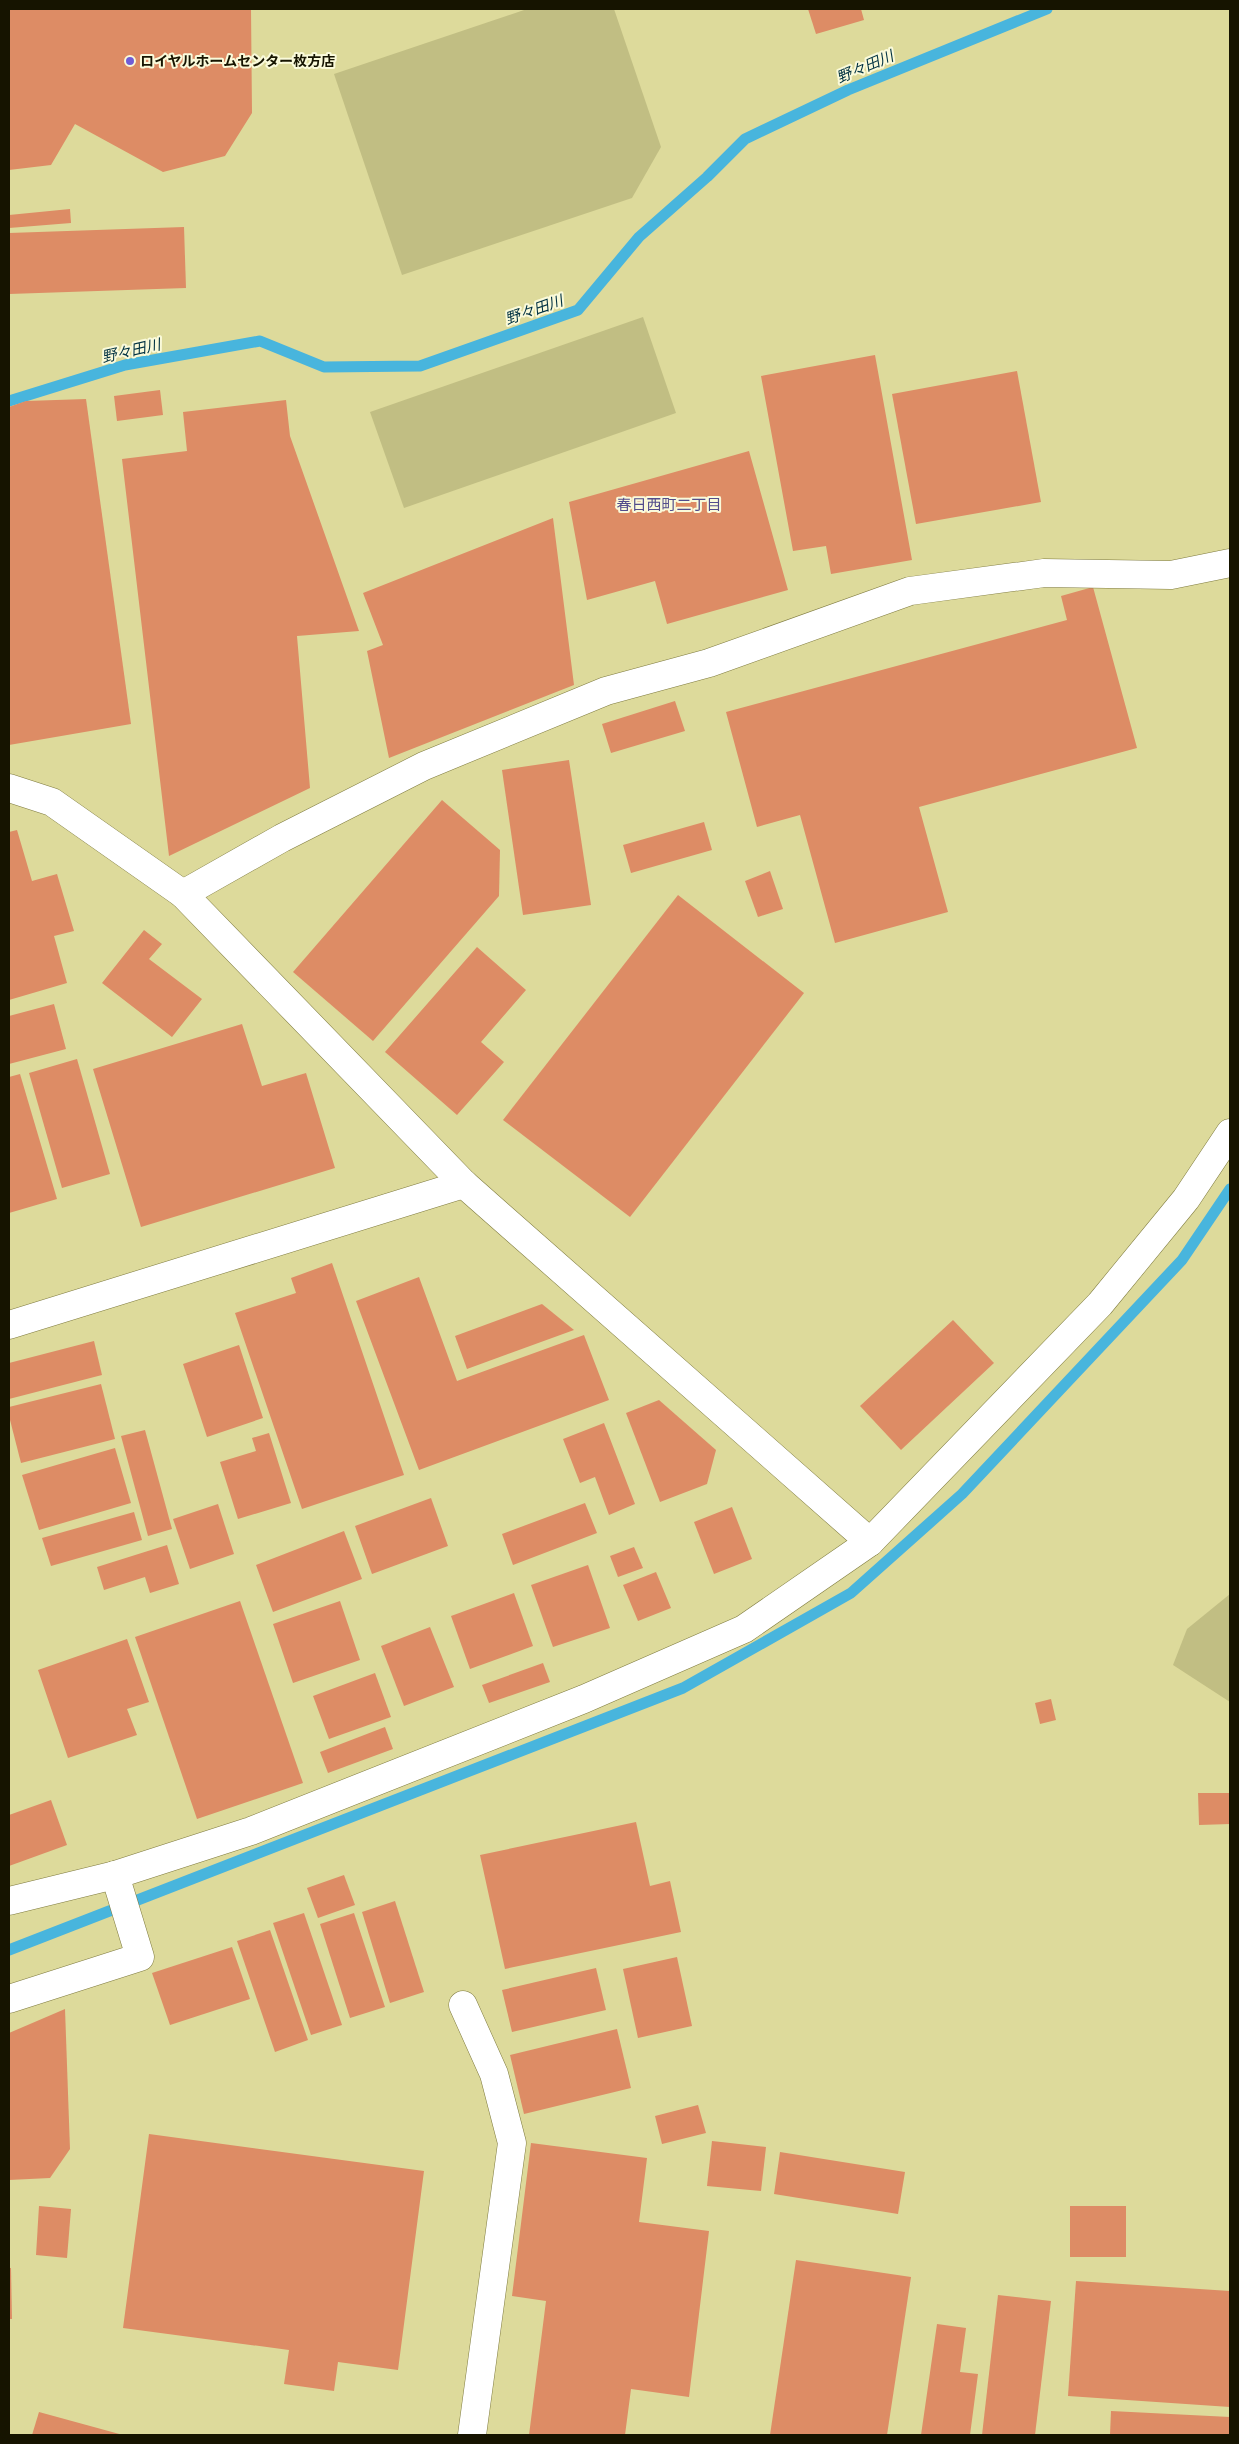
<svg xmlns="http://www.w3.org/2000/svg" width="1239" height="2444" font-family="Overpass,'Noto Sans JP',sans-serif">
	<rect width="100%" height="100%" fill="#ddda9b"/>
	<g fill="#c1be83">
		<path d="M527,9H614L661,147L632,198L402,275L334,74Z"/>
		<path d="M643,317L676,413L404,508L370,412Z"/>
		<path d="M1230,1594V1702L1173,1665L1187,1629Z"/>
	</g>
	<g fill="none" stroke-linecap="round" stroke-linejoin="round">
		<g stroke="#48b5dd" stroke-width="11">
			<path d="M9,401L125,365L260,341L324,367L420,366L578,310L639,237L707,177L745,139L848,90L1047,9"/>
			<path d="M9,1950L683,1688L851,1593L962,1494L1182,1260L1230,1189"/>
		</g>
	</g>
	<g fill="#dd8c65">
		<path d="M9,9H251L252,113L225,156L163,172L75,124L51,165L9,170Z"/>
		<path d="M808,9H861L864,20L816,34Z"/>
		<path d="M70,209L71,223L9,228V215Z"/>
		<path d="M184,227L186,288L9,294V233Z"/>
		<path d="M875,355L912,560L831,574L826,546L793,551L761,376Z"/>
		<path d="M1017,371L1041,502L916,524L892,394Z"/>
		<path d="M160,390L163,415L117,421L114,396Z"/>
		<path d="M86,399L131,724L9,745V407L26,401Z"/>
		<path d="M286,400L290,436L359,631L297,636L310,788L169,856L122,459L187,451L183,412Z"/>
		<path d="M749,451L788,590L667,624L655,581L587,600L569,502Z"/>
		<path d="M553,518L574,685L389,758L367,651L383,645L363,593Z"/>
		<path d="M1093,587L1137,748L919,807L948,912L835,943L800,815L757,827L726,712L1067,620L1061,596Z"/>
		<path d="M675,701L685,731L611,753L602,724Z"/>
		<path d="M569,760L591,905L523,915L502,770Z"/>
		<path d="M442,800L500,850L499,896L373,1041L293,972Z"/>
		<path d="M704,822L712,850L631,873L623,845Z"/>
		<path d="M17,830L32,881L57,874L74,931L54,936L67,983L9,1000V832Z"/>
		<path d="M770,871L783,909L758,917L745,881Z"/>
		<path d="M678,895L804,993L630,1217L503,1120Z"/>
		<path d="M144,930L162,944L149,959L202,999L172,1037L102,983Z"/>
		<path d="M477,947L526,990L481,1042L504,1062L457,1115L385,1052Z"/>
		<path d="M54,1004L66,1049L9,1064V1016Z"/>
		<path d="M242,1024L262,1086L306,1073L335,1168L141,1227L93,1069Z"/>
		<path d="M77,1059L110,1174L62,1188L29,1073Z"/>
		<path d="M20,1074L57,1199L9,1213V1077Z"/>
		<path d="M332,1263L404,1475L302,1509L235,1313L296,1293L291,1278Z"/>
		<path d="M419,1277L457,1381L584,1335L609,1400L419,1470L356,1301Z"/>
		<path d="M542,1304L574,1330L467,1369L455,1336Z"/>
		<path d="M953,1320L994,1363L901,1450L860,1406Z"/>
		<path d="M94,1341L102,1375L9,1399V1363Z"/>
		<path d="M239,1345L263,1418L207,1437L183,1364Z"/>
		<path d="M101,1384L115,1439L21,1463L9,1416V1407Z"/>
		<path d="M659,1400L716,1450L707,1484L660,1502L626,1413Z"/>
		<path d="M604,1423L635,1504L609,1515L595,1477L580,1483L563,1439Z"/>
		<path d="M145,1430L172,1529L148,1536L121,1436Z"/>
		<path d="M269,1433L291,1503L238,1519L220,1462L256,1451L252,1438Z"/>
		<path d="M115,1448L131,1503L39,1530L22,1475Z"/>
		<path d="M431,1498L448,1546L372,1574L355,1526Z"/>
		<path d="M585,1503L597,1533L513,1565L502,1534Z"/>
		<path d="M218,1504L234,1554L190,1569L173,1519Z"/>
		<path d="M732,1507L752,1559L714,1574L694,1522Z"/>
		<path d="M134,1512L142,1540L51,1566L42,1538Z"/>
		<path d="M344,1531L362,1579L273,1612L256,1565Z"/>
		<path d="M167,1545L179,1584L150,1593L145,1577L104,1590L97,1567Z"/>
		<path d="M634,1547L643,1568L618,1577L610,1556Z"/>
		<path d="M588,1565L610,1628L553,1647L531,1585Z"/>
		<path d="M656,1572L671,1608L638,1621L623,1585Z"/>
		<path d="M514,1593L533,1646L470,1669L451,1616Z"/>
		<path d="M240,1601L303,1783L197,1819L135,1637Z"/>
		<path d="M340,1601L360,1660L293,1683L273,1624Z"/>
		<path d="M430,1627L454,1687L404,1706L381,1646Z"/>
		<path d="M127,1639L149,1702L127,1709L137,1735L68,1758L38,1670Z"/>
		<path d="M543,1663L550,1682L489,1703L482,1685Z"/>
		<path d="M375,1673L391,1717L329,1739L313,1696Z"/>
		<path d="M1051,1699L1056,1720L1040,1724L1035,1703Z"/>
		<path d="M385,1727L393,1749L328,1773L320,1752Z"/>
		<path d="M1198,1793H1230V1824L1199,1825Z"/>
		<path d="M51,1800L67,1845L9,1866V1815Z"/>
		<path d="M636,1822L650,1886L670,1881L681,1932L505,1969L480,1855Z"/>
		<path d="M344,1875L355,1905L318,1918L307,1888Z"/>
		<path d="M395,1901L424,1992L390,2003L362,1912Z"/>
		<path d="M304,1913L342,2025L311,2035L273,1923Z"/>
		<path d="M354,1913L385,2007L350,2018L320,1924Z"/>
		<path d="M270,1930L308,2040L275,2052L237,1941Z"/>
		<path d="M232,1947L250,1999L170,2025L152,1973Z"/>
		<path d="M677,1957L692,2026L638,2038L623,1969Z"/>
		<path d="M596,1968L606,2010L512,2032L502,1990Z"/>
		<path d="M65,2009L70,2149L50,2178L9,2180V2033Z"/>
		<path d="M617,2029L631,2088L524,2114L510,2055Z"/>
		<path d="M698,2105L706,2133L662,2144L655,2116Z"/>
		<path d="M149,2134L424,2171L398,2370L338,2362L334,2391L284,2384L289,2350L123,2328Z"/>
		<path d="M712,2141L766,2147L761,2191L707,2186Z"/>
		<path d="M531,2143L647,2158L639,2222L709,2231L689,2397L631,2389L625,2435H529L546,2301L512,2296Z"/>
		<path d="M780,2152L905,2172L898,2214L774,2194Z"/>
		<path d="M39,2206L71,2209L67,2258L36,2255Z"/>
		<rect x="1070" y="2206" width="56" height="51"/>
		<path d="M796,2260L911,2277L887,2435H770Z"/>
		<path d="M9,2268H11L12,2319H9Z"/>
		<path d="M1076,2281L1230,2291V2407L1068,2396Z"/>
		<path d="M998,2295L1051,2301L1035,2435H982Z"/>
		<path d="M937,2324L966,2328L960,2372L978,2374L970,2435H921Z"/>
		<path d="M1111,2411L1230,2417V2435H1110Z"/>
		<path d="M39,2412L123,2435H32Z"/>
	</g>
	<g fill="none" stroke-linecap="round" stroke-linejoin="round">
		<g stroke="#7f7b3f" stroke-width="29">
			<g id="minor">
				<path d="M9,788L52,802L183,894L464,1184L870,1542"/>
				<path d="M183,894L282,838L424,766L606,691L709,663L910,591L1044,573L1171,575L1230,563"/>
				<path d="M9,1325L464,1184"/>
				<path d="M9,1901L115,1875L251,1831L584,1699L744,1629L870,1542L1100,1304L1186,1199L1230,1133"/>
				<path d="M9,1999L140,1957L115,1875"/>
				<path d="M463,2005L494,2074L512,2143L472,2435"/>
			</g>
		</g>
		<use href="#minor" stroke="#fff" stroke-width="28"/>
	</g>
	<circle fill="#705dd7" stroke="#fafada" stroke-width="2" cx="130" cy="61" r="5"/>
	<g text-anchor="middle" stroke-width="4" stroke-linejoin="round" paint-order="stroke">
		<g font-size="14" font-weight="bold" fill="#161400" stroke="#fafada" text-anchor="start">
			<text x="140" y="66">ロイヤルホームセンター枚方店</text>
		</g>
		<g font-size="15" font-style="italic" fill="#003141" stroke="#fafada">
			<text transform="translate(865 67) rotate(-23)" y="5">野々田川</text>
			<text transform="translate(534 310) rotate(-19)" y="5">野々田川</text>
			<text transform="translate(131 351) rotate(-13)" y="5">野々田川</text>
		</g>
		<g font-size="15" fill="#524c8b" stroke="#fafada">
			<text x="669" y="510">春日西町二丁目</text>
		</g>
	</g>
	<rect width="1239" height="2444" fill="none" stroke="#161400" stroke-width="20"/>
</svg>
